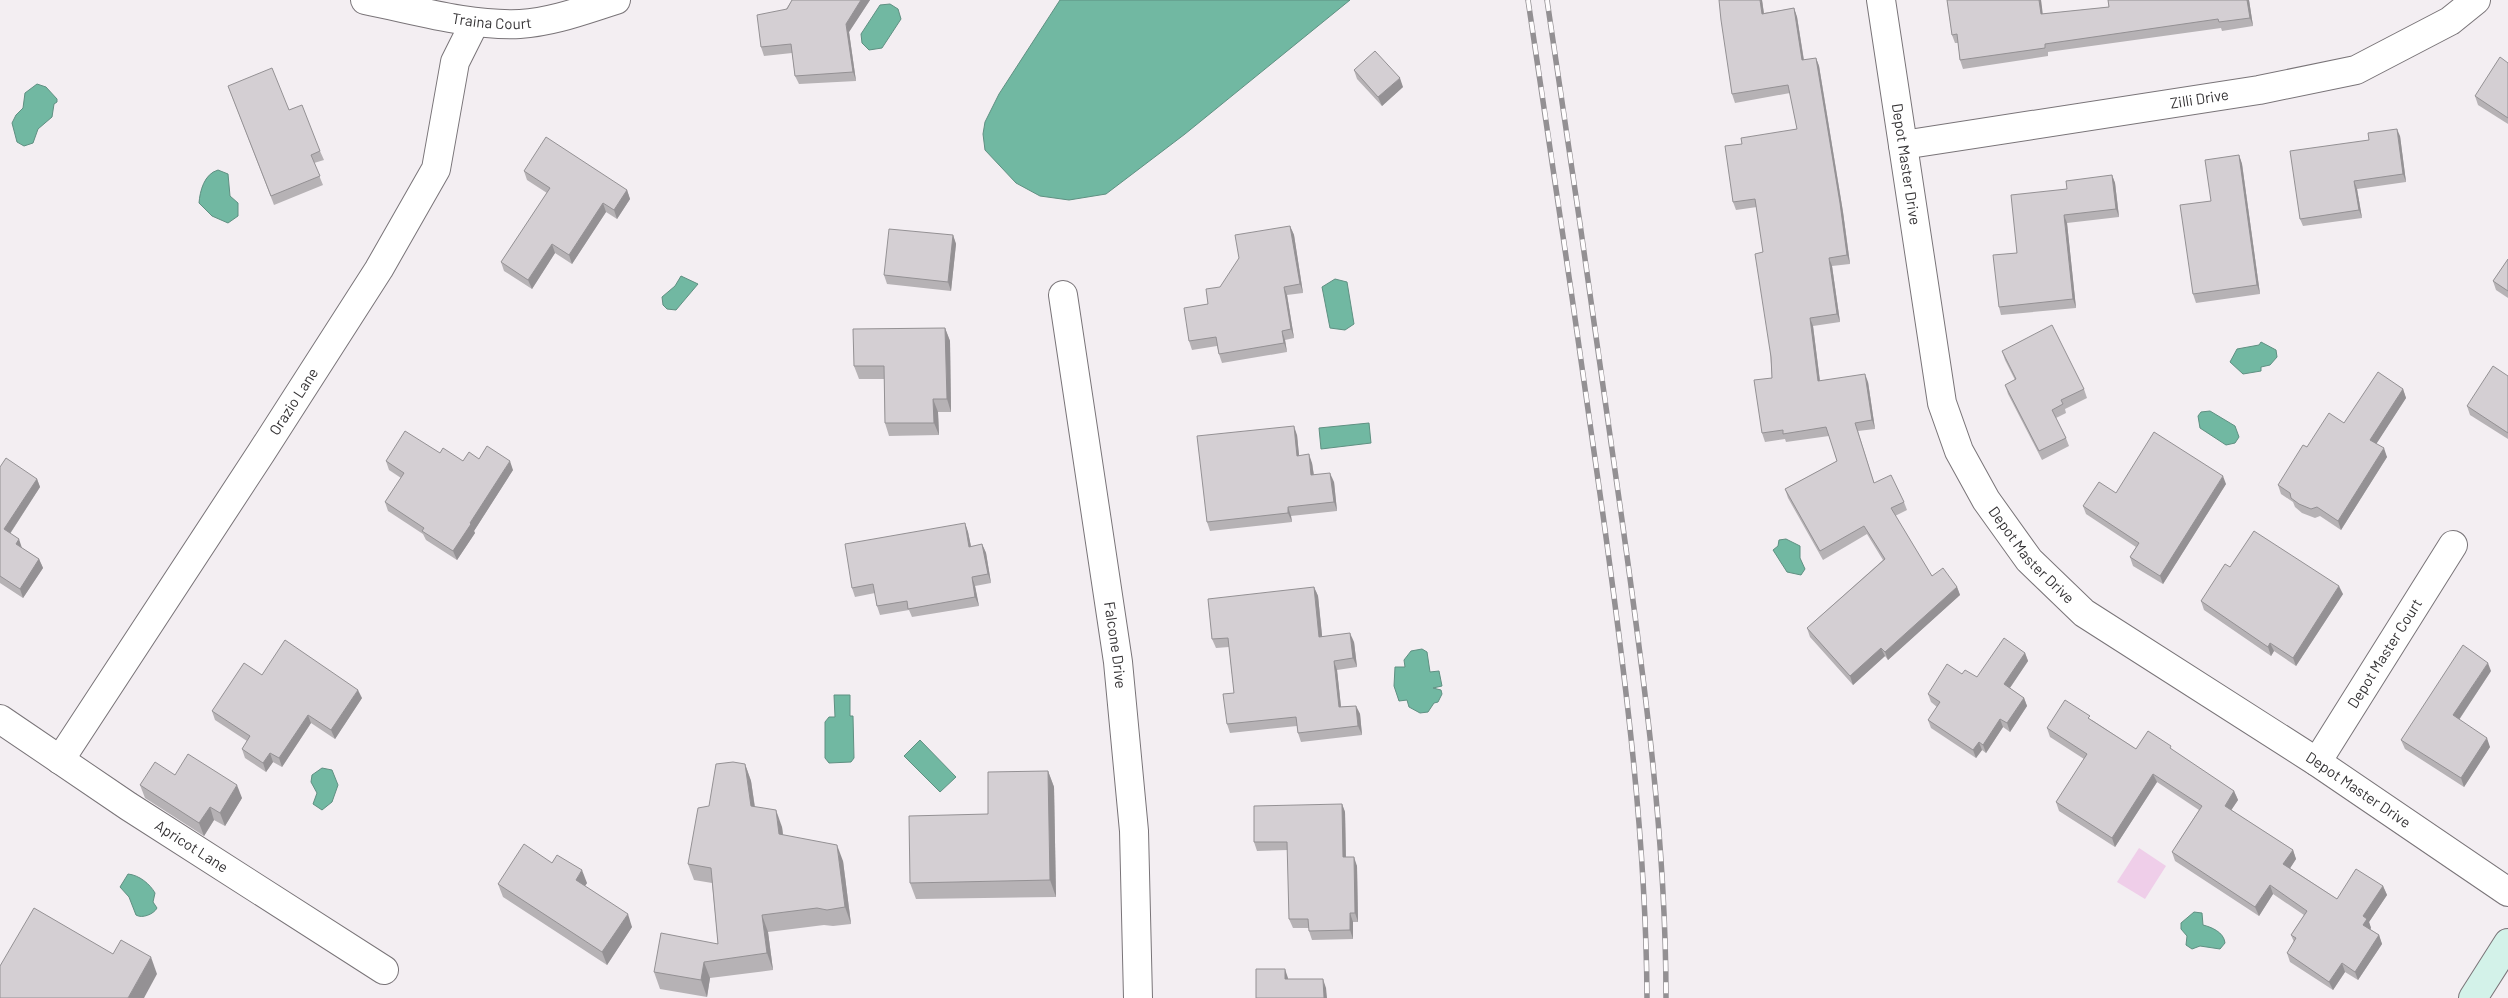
<svg xmlns="http://www.w3.org/2000/svg" width="2508" height="998" font-family="Barlow,sans-serif">
	<rect width="100%" height="100%" fill="#f3eef2"/>
	<path fill="#efcee9" d="M2139,848L2166,866L2145,899L2117,882Z"/>
	<g fill="#71b8a2" stroke="#5f9082">
		<path d="M1060,0H1350L1185,134L1106,194L1069,200L1040,196L1016,183L985,150L983,134L985,122L999,94Z"/>
		<path d="M890,4L898,9L901,19L882,48L869,50L862,43L861,34L880,5Z"/>
		<path d="M37,84L46,87L57,99V102L54,104L52,117L38,129L33,143L24,146L17,142L12,123L16,115L23,108L25,93Z"/>
		<path d="M218,170L228,174L230,196L238,203V216L228,223L212,216L199,203C200,191 204,174 218,170Z"/>
		<path d="M681,276L698,284L676,310L667,309L663,305L662,297L675,286Z"/>
		<path d="M1335,279L1347,282L1354,324L1345,330L1330,328L1322,287Z"/>
		<path d="M2261,342L2276,350L2277,357L2270,365L2261,367V371L2243,374L2230,362L2237,349L2259,345Z"/>
		<path d="M2210,411L2235,426L2239,437L2235,443L2226,445L2200,428L2198,416L2201,412Z"/>
		<path d="M1369,423L1371,443L1321,449L1319,428Z"/>
		<path d="M1786,539L1800,546V558L1805,569L1801,575L1787,572L1773,550L1778,546L1779,540Z"/>
		<path d="M1422,649L1427,652L1430,672L1439,671L1442,686L1433,688L1441,690L1442,694L1438,702L1434,703L1428,712L1420,713L1409,707L1407,700L1399,701L1394,686L1395,667H1405L1404,660L1411,651Z"/>
		<path d="M834,695H850V716H853L854,758L851,762L829,763L825,758V722L829,717H835Z"/>
		<path d="M920,740L956,777L940,792L904,756Z"/>
		<path d="M322,768L332,770L338,785L332,802L322,810L313,804L317,793L311,782L312,775Z"/>
		<path d="M128,874C139,875 150,884 155,893L153,902L157,908C154,914 142,919 136,915L129,897L120,887Z"/>
		<path d="M2194,912L2202,913L2203,925C2211,927 2224,932 2225,943L2220,949L2200,946L2192,949L2186,945L2187,936L2181,929V923Z"/>
	</g>
	<g fill="none" stroke-linecap="round" stroke-linejoin="round">
		<g stroke="#797478" stroke-width="30">
			<g id="street">
				<path id="s1" d="M365,0C416,10 468,26 520,24C553,22 584,10 616,0"/>
				<path id="s2" d="M1881,0L1942,403L1959,451L1986,500L2029,560L2084,613L2317,762L2508,892"/>
				<path id="s3" d="M1903,145L2259,90L2356,70L2450,21L2476,0"/>
				<path id="s4" d="M1063,295L1118,662L1134,831L1138,998"/>
				<path id="s5" d="M0,719L128,806L384,970"/>
				<path id="s6" d="M60,760L261,453L379,269L436,169L455,62L475,22"/>
				<path id="s7" d="M2317,762L2453,545"/>
			</g>
		</g>
		<g stroke="#797478" stroke-width="30">
			<path id="secondary" d="M2473,998L2508,943"/>
		</g>
		<use href="#street" stroke="#fff" stroke-width="28"/>
		<use href="#secondary" stroke="#d3f2e9" stroke-width="28"/>
		<g stroke="#939093" stroke-width="5.5">
			<g id="rail">
				<path d="M1528,0C1554,172 1579,343 1603,515C1625,675 1646,836 1647,998"/>
				<path d="M1547,0C1573,173 1598,347 1622,520C1644,678 1666,838 1666,998"/>
			</g>
		</g>
		<use href="#rail" stroke="#fffdfe" stroke-width="4" stroke-dasharray="11" stroke-linecap="butt"/>
	</g>
	<g fill="#b6b2b5">
		<path d="M792,0H870L849,32L856,81L799,84L795,76L792,53L764,56L761,47Z"/>
		<path d="M1762,0L1764,13L1794,8L1797,17L1804,60L1816,58L1819,66L1843,212L1850,264L1832,266L1840,322L1813,326L1820,381L1868,382L1875,429L1858,431L1874,483L1904,502L1907,510L1895,516L1932,576L1957,587L1960,595L1888,660L1885,656L1853,685L1810,637L1807,628L1883,560L1867,534L1823,560L1788,498L1785,489L1837,461L1829,436L1786,442L1785,439L1765,442L1762,433L1772,378L1763,252L1757,207L1736,210L1733,202L1742,144L1797,129L1790,93L1735,103L1732,94Z"/>
		<path d="M1947,0H2041L2042,14L2109,7L2108,0H2249L2253,26L2222,31L2221,28L2048,52V56L1963,69L1960,60L1958,43H1955L1952,35Z"/>
		<path d="M2508,63V124L2478,105L2475,96Z"/>
		<path d="M1354,70L1403,87L1382,106L1357,79Z"/>
		<path d="M228,86L289,110L320,151L324,160L314,163L323,185L274,205Z"/>
		<path d="M2400,136L2406,182L2357,189L2362,218L2303,226L2300,219Z"/>
		<path d="M2239,155L2242,164L2260,294L2196,303L2193,294L2211,201Z"/>
		<path d="M524,171L627,190L630,199L617,219L606,212L572,264L555,253L532,289L504,271L501,262L547,193L527,180Z"/>
		<path d="M2112,175L2115,183L2119,217L2067,223L2076,308L2001,315L1999,307L2017,253L2067,189Z"/>
		<path d="M1290,226L1294,235L1303,293L1287,295L1294,338L1285,340L1287,352L1222,363L1219,354L1217,346L1192,350L1189,341L1208,304L1220,287Z"/>
		<path d="M953,235L956,244L951,291L887,284L884,275Z"/>
		<path d="M2508,259V298L2496,290L2493,281Z"/>
		<path d="M945,328L950,341L951,412H938L939,435L889,436L885,423L884,379H859L854,366Z"/>
		<path d="M2002,351L2084,389L2087,398L2065,409L2066,413L2056,418L2066,438L2069,446L2042,460L2008,394L2005,385L2015,380L2005,360Z"/>
		<path d="M2508,376V439L2470,415L2467,406Z"/>
		<path d="M2403,389L2406,398L2376,444L2387,457L2341,530L2320,516L2315,518L2302,513L2295,507L2293,502L2281,494L2278,485L2307,447L2344,423Z"/>
		<path d="M1297,435L1299,456L1312,463L1314,475L1334,482L1337,511L1291,516L1292,522L1210,531L1207,522Z"/>
		<path d="M440,453L463,461L513,470L474,531L475,533L457,560L426,540L423,534L388,511L385,502L401,478L389,470L386,461Z"/>
		<path d="M0,467L37,479L40,487L10,534L22,548L39,559L43,568L23,598L0,583Z"/>
		<path d="M2226,484L2163,584L2133,566L2130,557L2136,547L2086,514L2083,506L2116,493Z"/>
		<path d="M965,523L968,532L971,547L982,544L986,553L991,583L975,586L979,606L912,617L909,610L880,615L877,606L875,593L855,597L852,588Z"/>
		<path d="M2230,567L2343,594L2296,666L2274,651L2271,656L2204,610L2201,601Z"/>
		<path d="M1314,587L1318,596L1322,636L1354,642L1357,667L1337,670L1341,707L1356,706L1360,714L1362,735L1301,742L1298,733L1297,726L1230,733L1227,724L1234,693L1229,647L1216,648L1212,639Z"/>
		<path d="M2025,653L2028,661L2010,688L2024,698L2027,706L2010,732L2003,727L1986,753L1982,750L1976,758L1931,728L1928,720L1937,707L1931,702L1928,694L1962,674L1977,677Z"/>
		<path d="M2491,671L2459,720L2490,747L2464,787L2405,749L2401,740Z"/>
		<path d="M262,675L362,698L335,739L311,723L282,767L273,762L266,772L245,758L242,749L247,741L215,720L212,711Z"/>
		<path d="M2092,720L2136,749L2173,751L2234,791L2238,800L2231,810L2293,850L2296,859L2290,868L2337,899L2383,886L2387,895L2369,922L2371,928L2370,929L2379,935L2382,944L2358,980L2345,972L2333,990L2290,962L2287,953L2294,942L2291,935L2304,915L2273,894L2259,916L2175,861L2172,852L2199,810L2157,782L2115,847L2059,811L2056,802L2084,759L2050,737L2047,728Z"/>
		<path d="M745,764L751,781L755,807L782,827L783,835L843,861L851,924L833,926L824,925L768,932L773,970L710,978L707,997L660,989L654,972L718,944L712,883L694,880L688,864L709,806Z"/>
		<path d="M1048,771L1054,787L1056,897L916,899L910,883L988,814Z"/>
		<path d="M175,775L242,798L225,826L214,820L204,836L145,798L140,785Z"/>
		<path d="M1342,804L1345,812L1346,857L1357,866L1358,922H1353V939L1312,940L1309,931V928H1293L1289,919L1288,850L1257,851L1254,842Z"/>
		<path d="M552,863L587,883L585,886L632,927L607,965L503,897L498,884Z"/>
	</g>
	<g fill="#949194">
		<path d="M861,0H870L849,32L856,81L853,72L846,24Z"/>
		<path d="M1760,0H1762L1765,22L1762,14Z"/>
		<path d="M2039,0H2041L2044,23L2041,14Z"/>
		<path d="M2247,0H2249L2253,26L2250,18Z"/>
		<path d="M1794,8L1797,17L1805,68L1802,60Z"/>
		<path d="M1816,58L1819,66L1843,212L1850,264L1847,255Z"/>
		<path d="M1400,78L1403,87L1382,106L1378,97Z"/>
		<path d="M2397,129L2400,136L2406,182L2403,174Z"/>
		<path d="M2239,155L2242,164L2260,294L2257,285Z"/>
		<path d="M2112,175L2115,183L2119,217L2116,209Z"/>
		<path d="M2354,181L2357,189L2362,218L2359,210Z"/>
		<path d="M627,190L630,199L617,219L614,210Z"/>
		<path d="M603,203L606,212L572,264L569,255Z"/>
		<path d="M2064,215L2067,223L2076,308L2073,299Z"/>
		<path d="M1290,226L1294,235L1303,293L1300,284Z"/>
		<path d="M953,235L956,244L951,291L948,282Z"/>
		<path d="M552,244L555,253L532,289L528,280Z"/>
		<path d="M1829,258L1832,266L1840,322L1837,314Z"/>
		<path d="M1284,287L1287,295L1294,338L1291,329Z"/>
		<path d="M1810,318L1813,326L1821,390L1818,381Z"/>
		<path d="M945,328L950,341L951,412L947,399Z"/>
		<path d="M1282,331L1285,340L1287,352L1284,343Z"/>
		<path d="M1865,374L1868,382L1875,429L1872,420Z"/>
		<path d="M2403,389L2406,398L2373,449L2370,440Z"/>
		<path d="M933,399L938,412L939,435L934,423Z"/>
		<path d="M1294,426L1297,435L1300,465L1297,456Z"/>
		<path d="M2384,448L2387,457L2341,530L2338,521Z"/>
		<path d="M1309,454L1312,463L1315,484L1311,475Z"/>
		<path d="M510,461L513,470L474,531L475,533L457,560L453,551L470,523Z"/>
		<path d="M1330,473L1334,482L1337,511L1334,502Z"/>
		<path d="M2223,476L2226,484L2163,584L2160,576Z"/>
		<path d="M37,479L40,487L7,538L4,529Z"/>
		<path d="M1288,507L1291,516L1292,522L1288,513Z"/>
		<path d="M965,523L968,532L973,556L969,547Z"/>
		<path d="M19,539L22,548L16,544Z"/>
		<path d="M982,544L986,553L991,583L988,574Z"/>
		<path d="M39,559L43,568L23,598L20,589Z"/>
		<path d="M972,577L975,586L979,606L975,597Z"/>
		<path d="M2339,586L2343,594L2296,666L2293,658Z"/>
		<path d="M1314,587L1318,596L1323,645L1319,637Z"/>
		<path d="M1957,587L1960,595L1888,660L1885,652Z"/>
		<path d="M1350,633L1354,642L1357,667L1353,658Z"/>
		<path d="M2270,643L2274,651L2271,656L2268,647Z"/>
		<path d="M1881,648L1885,656L1853,685L1850,676Z"/>
		<path d="M2025,653L2028,661L2007,692L2004,684Z"/>
		<path d="M1334,661L1337,670L1342,716L1339,707Z"/>
		<path d="M2488,663L2491,671L2456,724L2453,715Z"/>
		<path d="M358,690L362,698L335,739L331,730Z"/>
		<path d="M2024,698L2027,706L2010,732L2007,723Z"/>
		<path d="M1356,706L1360,714L1362,735L1358,726Z"/>
		<path d="M308,715L311,723L282,767L279,758Z"/>
		<path d="M2000,719L2003,727L1986,753L1983,745Z"/>
		<path d="M2487,738L2490,747L2464,787L2461,778Z"/>
		<path d="M1979,742L1982,750L1976,758L1973,750Z"/>
		<path d="M270,753L273,762L266,772L263,763Z"/>
		<path d="M745,764L751,781L757,823L751,806Z"/>
		<path d="M1048,771L1054,787L1056,897L1050,880Z"/>
		<path d="M2153,774L2157,782L2115,847L2112,838Z"/>
		<path d="M237,785L242,798L225,826L220,813Z"/>
		<path d="M2234,791L2238,800L2228,815L2225,806Z"/>
		<path d="M1342,804L1345,812L1346,866L1343,857Z"/>
		<path d="M210,807L214,820L204,836L199,823Z"/>
		<path d="M776,810L782,827L785,851L779,834Z"/>
		<path d="M837,845L843,861L851,924L845,907Z"/>
		<path d="M2293,850L2296,859L2287,873L2283,864Z"/>
		<path d="M1354,857L1357,866L1358,922L1355,913Z"/>
		<path d="M582,870L587,883L580,893L576,880Z"/>
		<path d="M2270,885L2273,894L2259,916L2255,907Z"/>
		<path d="M2383,886L2387,895L2369,922L2371,928L2367,934L2363,925V916Z"/>
		<path d="M1350,913L1353,922V939L1350,930Z"/>
		<path d="M628,914L632,927L607,965L602,952Z"/>
		<path d="M762,915L768,932L773,970L767,953Z"/>
		<path d="M2379,935L2382,944L2358,980L2355,972Z"/>
		<path d="M151,957L157,974L144,998H128Z"/>
		<path d="M704,962L710,978L707,997L701,980Z"/>
		<path d="M2342,963L2345,972L2333,990L2329,982Z"/>
		<path d="M1285,969L1288,978V988L1285,979Z"/>
		<path d="M1323,979L1326,988L1327,998H1324Z"/>
	</g>
	<g fill="#d4cfd3" stroke="#949194">
		<path d="M792,0H861L846,24L853,72L795,76L791,44L761,47L757,15L787,9Z"/>
		<path d="M1719,0H1760L1762,14L1794,8L1802,60L1816,58L1840,203L1847,255L1829,258L1837,314L1810,318L1818,381L1865,374L1872,420L1855,423L1874,483L1891,475L1904,502L1891,508L1932,576L1943,568L1957,587L1885,652L1881,648L1850,676L1807,628L1885,559L1864,526L1820,551L1785,489L1837,461L1826,427L1783,434V430L1762,433L1754,380L1772,378L1771,357L1755,254L1763,252L1755,199L1733,202L1725,146L1742,144L1741,138L1797,129L1788,85L1732,94L1721,20Z"/>
		<path d="M1947,0H2039L2041,14L2109,7L2108,0H2247L2250,18L2219,22L2218,19L2045,44V48L1960,60L1957,34L1952,35Z"/>
		<path d="M1375,51L1400,78L1378,97L1354,70Z"/>
		<path d="M2500,57L2508,63V118L2475,96Z"/>
		<path d="M272,68L289,110L302,105L320,151L311,155L320,176L271,196L228,86Z"/>
		<path d="M2397,129L2403,174L2354,181L2359,210L2300,219L2290,151L2369,140L2368,133Z"/>
		<path d="M546,137L627,190L614,210L603,203L569,255L552,244L528,280L501,262L550,188L524,171Z"/>
		<path d="M2239,155L2257,285L2193,294L2180,205L2211,201L2205,160Z"/>
		<path d="M2112,175L2116,209L2064,215L2073,299L1999,307L1993,255L2017,253L2011,195L2067,189L2066,181Z"/>
		<path d="M1290,226L1300,284L1284,287L1291,329L1282,331L1284,343L1219,354L1216,337L1189,341L1184,308L1208,304L1206,289L1220,287L1239,258L1235,235Z"/>
		<path d="M889,229L953,235L948,282L884,275Z"/>
		<path d="M2508,259V291L2493,281Z"/>
		<path d="M2052,325L2084,389L2061,400L2063,404L2052,410L2066,438L2039,451L2005,385L2016,379L2002,351Z"/>
		<path d="M945,328L947,399H933L934,423H885L884,366H854L853,329Z"/>
		<path d="M2493,366L2508,376V433L2467,406Z"/>
		<path d="M2378,372L2403,389L2370,440L2384,448L2338,521L2317,507L2311,509L2299,504L2291,498L2290,493L2278,485L2303,445L2307,447L2329,413L2344,423Z"/>
		<path d="M1294,426L1297,456L1309,454L1311,475L1330,473L1334,502L1288,507V513L1207,522L1197,436Z"/>
		<path d="M405,431L440,453L443,448L463,461L469,452L479,459L487,446L510,461L470,523L471,524L453,551L422,531L424,528L385,502L404,473L386,461Z"/>
		<path d="M2154,432L2223,476L2160,576L2130,557L2139,543L2083,506L2099,482L2116,493Z"/>
		<path d="M6,458L37,479L4,529L19,539L16,544L39,559L20,589L0,576V467Z"/>
		<path d="M965,523L969,547L982,544L988,574L972,577L975,597L908,609L907,601L877,606L873,584L852,588L845,544Z"/>
		<path d="M2254,531L2339,586L2293,658L2270,643L2268,647L2201,601L2225,564L2230,567Z"/>
		<path d="M1314,587L1319,637L1350,633L1353,658L1334,661L1339,707L1356,706L1358,726L1298,733L1296,717L1227,724L1223,694L1234,693L1228,638L1212,639L1208,599Z"/>
		<path d="M2004,638L2025,653L2004,684L2024,698L2007,723L2000,719L1983,745L1979,742L1973,750L1928,720L1940,702L1928,694L1947,664L1962,674L1965,670L1977,677Z"/>
		<path d="M285,640L358,690L331,730L308,715L279,758L270,753L263,763L242,749L250,736L212,711L244,663L262,675Z"/>
		<path d="M2463,645L2488,663L2453,715L2487,738L2461,778L2401,740Z"/>
		<path d="M2065,700L2090,716L2088,718L2136,749L2148,731L2171,746L2170,748L2234,791L2225,806L2293,850L2283,864L2337,899L2356,869L2383,886L2363,916L2367,919L2363,925L2379,935L2355,972L2342,963L2329,982L2287,953L2296,938L2291,935L2307,911L2270,885L2255,907L2172,852L2202,806L2153,774L2112,838L2056,802L2087,754L2047,728Z"/>
		<path d="M188,754L237,785L220,813L210,807L199,823L140,785L155,762L175,775Z"/>
		<path d="M733,762L745,764L751,806L776,810L779,834L837,845L845,907L827,910L817,908L762,915L767,953L704,962L701,980L654,972L661,933L718,944L711,868L688,864L698,808L709,806L716,764Z"/>
		<path d="M1048,771L1050,880L910,883L909,816L988,814V772Z"/>
		<path d="M1342,804L1343,857H1354L1355,913H1350V930L1309,931L1308,919H1289L1287,842H1254V806Z"/>
		<path d="M524,844L552,863L557,855L582,870L576,880L628,914L602,952L498,884Z"/>
		<path d="M34,908L113,954L121,940L151,957L128,998H0V966Z"/>
		<path d="M1256,969H1285V979H1323L1324,998H1256Z"/>
	</g>
	<g text-anchor="middle" stroke-width="5" stroke-linejoin="round" paint-order="stroke">
		<g font-size="15" fill="#363436" stroke="#fffdfe">
			<text dy="5" stroke="none"><textPath href="#s1" startOffset="129">Traina Court</textPath></text>
			<text dy="5" stroke="none"><textPath href="#s3" startOffset="300">Zilli Drive</textPath></text>
			<text dy="5" stroke="none"><textPath href="#s2" startOffset="166">Depot Master Drive</textPath></text>
			<text dy="5" stroke="none"><textPath href="#s6" startOffset="428">Orazio Lane</textPath></text>
			<text dy="5" stroke="none"><textPath href="#s2" startOffset="586">Depot Master Drive</textPath></text>
			<text dy="5" stroke="none"><textPath href="#s4" startOffset="354">Falcone Drive</textPath></text>
			<text dy="5" stroke="none"><textPath href="#s7" startOffset="128">Depot Master Court</textPath></text>
			<text dy="5" stroke="none"><textPath href="#s2" startOffset="991">Depot Master Drive</textPath></text>
			<text dy="5" stroke="none"><textPath href="#s5" startOffset="230">Apricot Lane</textPath></text>
		</g>
	</g>
</svg>
